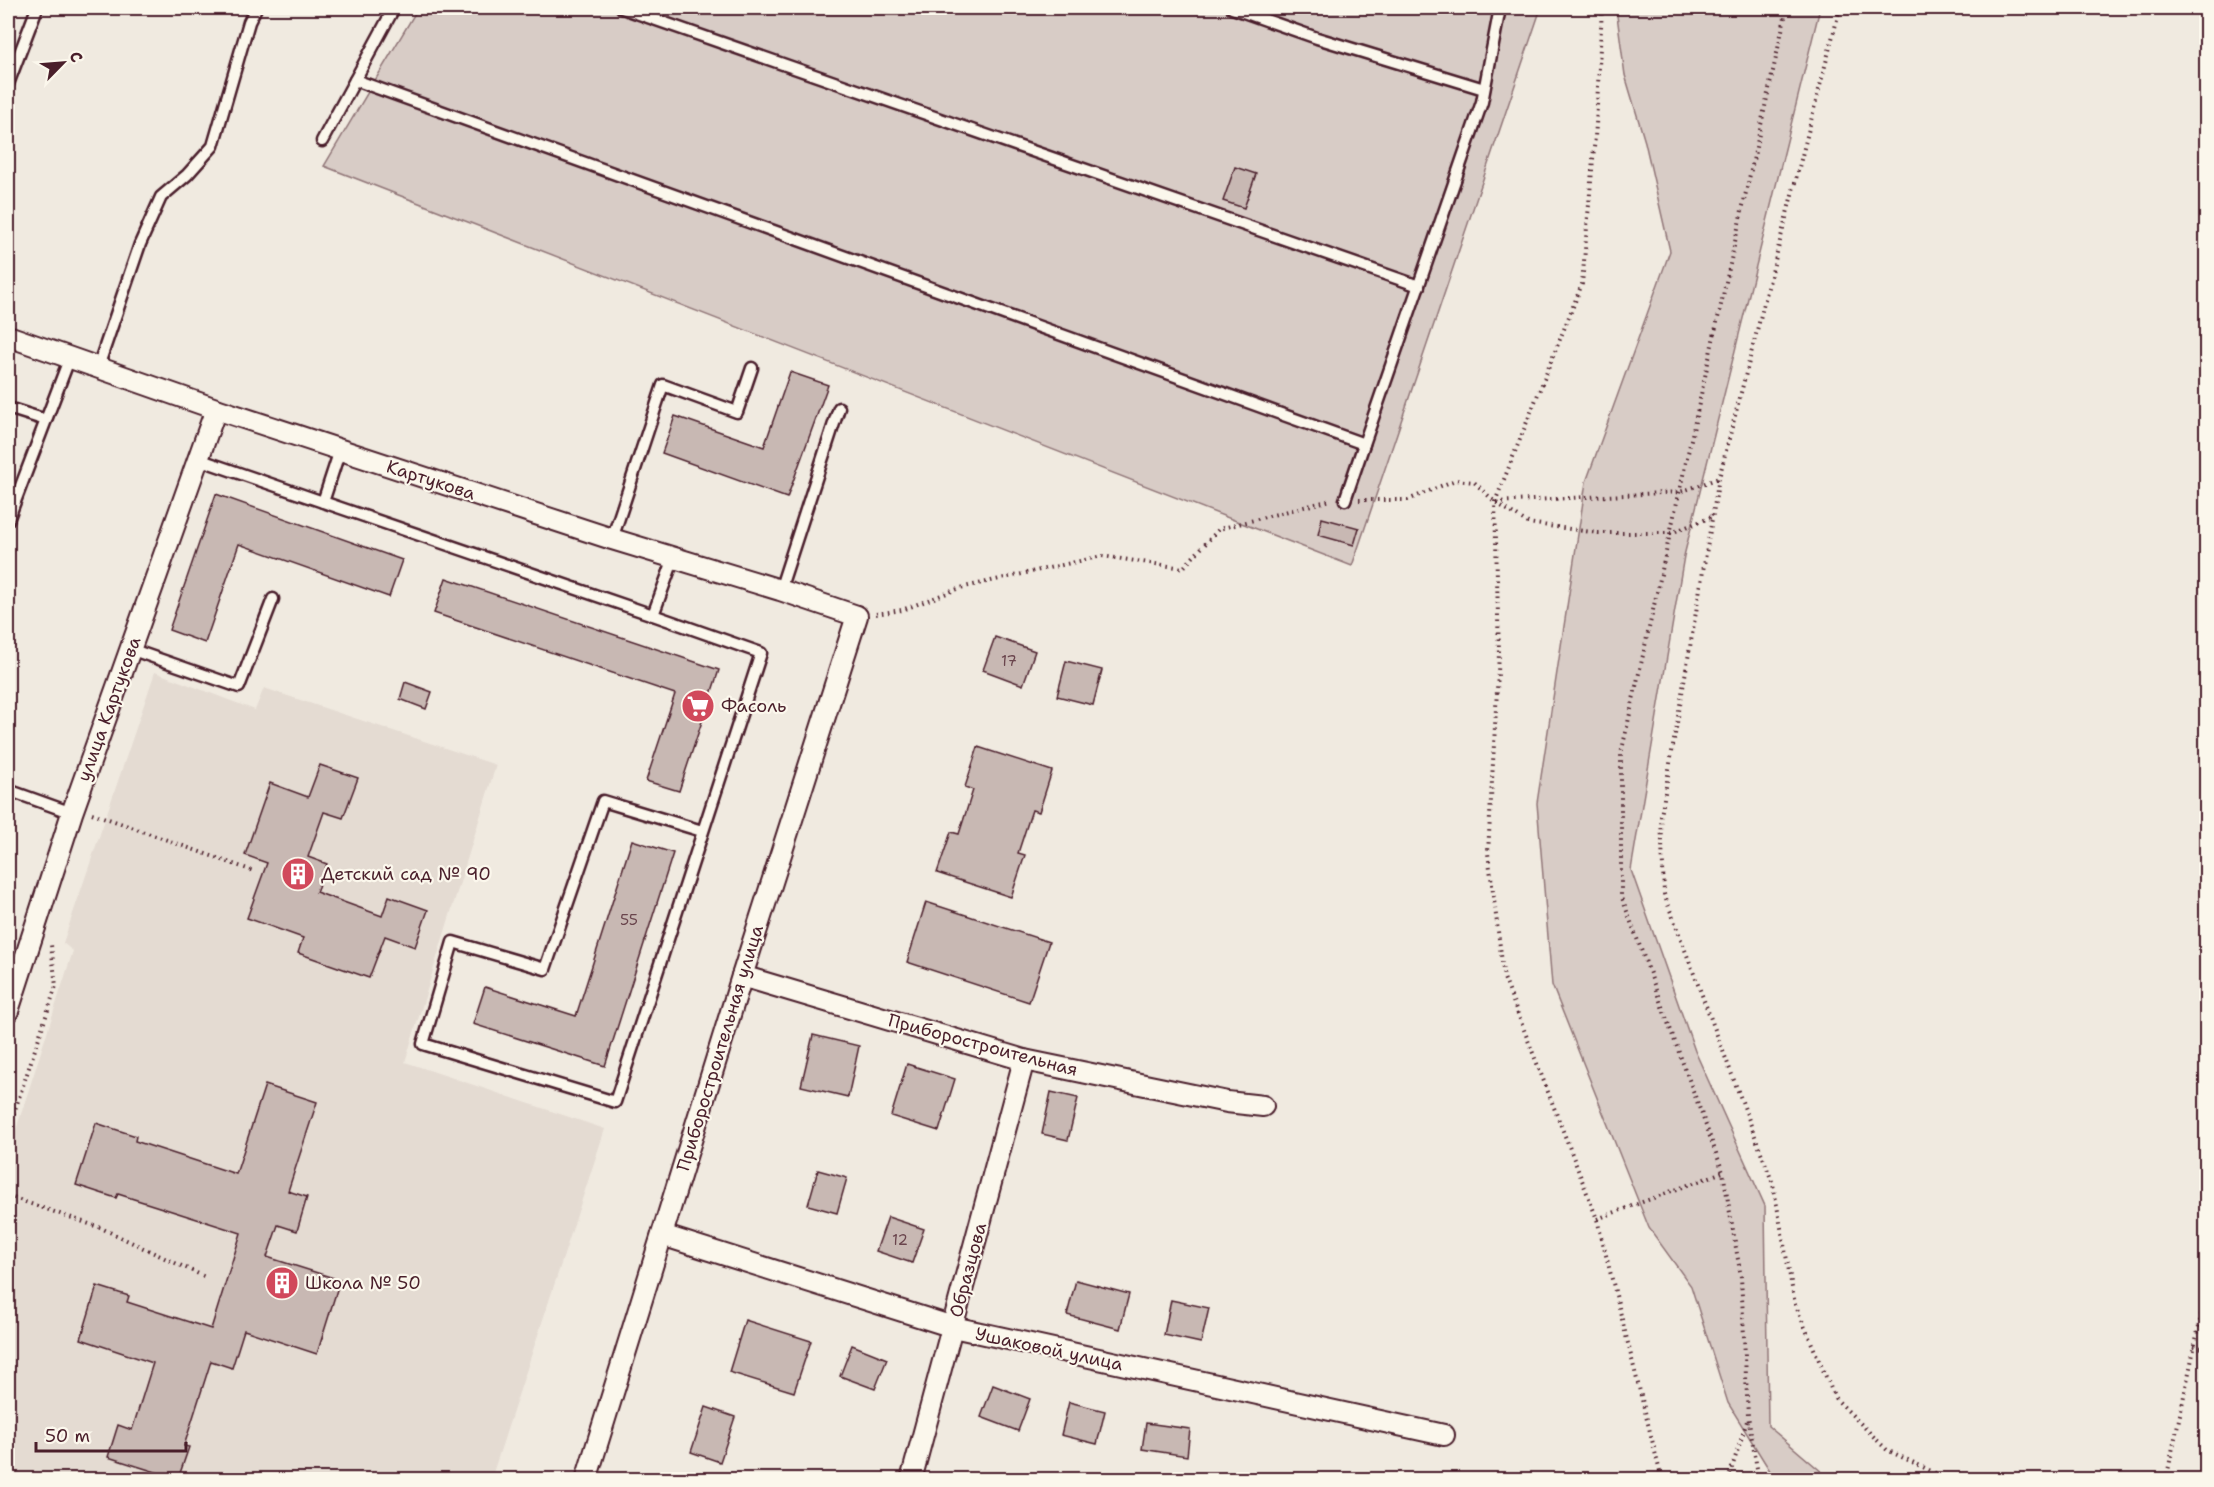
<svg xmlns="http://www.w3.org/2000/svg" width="2214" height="1487" font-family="'Shantell Sans',sans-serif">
	<rect width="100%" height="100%" fill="#f0eae0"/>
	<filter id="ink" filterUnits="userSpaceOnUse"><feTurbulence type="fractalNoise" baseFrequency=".0167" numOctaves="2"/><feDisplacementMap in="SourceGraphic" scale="12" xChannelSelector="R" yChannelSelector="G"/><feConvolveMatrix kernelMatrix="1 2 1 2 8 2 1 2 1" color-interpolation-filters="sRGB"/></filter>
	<g filter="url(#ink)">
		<path fill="#e4dbd2" d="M155,672L255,710L264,688L496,765L405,1062L605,1129L491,1479L8,1480V1155L73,951L63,943Z"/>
		<g fill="#d8ccc6" stroke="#917678" stroke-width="1.5">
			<path d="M418,8H1541L1352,566L324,166Z"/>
			<path d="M1616,8H1820L1684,556L1631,870L1695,1051L1765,1206L1768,1426L1830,1479H1775L1728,1403L1691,1286L1649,1228L1552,985L1537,803L1586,482L1670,251L1645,142L1625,75Z"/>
		</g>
		<g fill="#c8b8b3" stroke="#4a1f2b" stroke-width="1.5">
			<path d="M1235,167L1256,174L1244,208L1223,201Z"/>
			<path d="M790,372L828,385L787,498L662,453L675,416L764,447Z"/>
			<path d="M216,494L402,560L389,597L239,544L205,643L169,630Z"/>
			<path d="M1322,518L1359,528L1354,545L1318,535Z"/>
			<path d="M446,578L719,670L679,791L646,781L675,694L434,613Z"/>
			<path d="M995,637L1035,651L1023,685L983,670Z"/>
			<path d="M1066,661L1102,670L1093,705L1057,696Z"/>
			<path d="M405,682L432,692L426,709L400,699Z"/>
			<path d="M978,747L1052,771L1039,812L1032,810L1018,853L1025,855L1011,897L937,873L951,832L959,834L973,790L965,787Z"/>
			<path d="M320,765L358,778L343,818L324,812L308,857L327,864L316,892L382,916L389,896L428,910L415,947L385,936L369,978L298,953L303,938L247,918L267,863L245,855L270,783L308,797Z"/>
			<path d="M632,840L673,853L605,1066L473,1024L485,987L576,1016Z"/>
			<path d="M926,902L1049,942L1029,1002L907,962Z"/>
			<path d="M813,1035L859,1046L848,1097L801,1086Z"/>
			<path d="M907,1064L955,1079L939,1131L891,1116Z"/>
			<path d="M265,1085L317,1102L288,1191L307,1197L297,1231L278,1225L267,1257L340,1280L317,1354L244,1330L232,1368L211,1361L184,1446L189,1447L178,1479L108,1457L118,1425L132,1430L153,1363L81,1339L97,1286L129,1296L127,1302L211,1329L241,1233L118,1194L116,1198L76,1185L96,1123L136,1136L135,1141L236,1174Z"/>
			<path d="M1051,1092L1078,1098L1068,1140L1042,1134Z"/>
			<path d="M818,1170L847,1178L837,1213L808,1205Z"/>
			<path d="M888,1217L924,1229L912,1263L876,1251Z"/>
			<path d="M1076,1280L1129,1294L1120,1329L1067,1315Z"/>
			<path d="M1171,1300L1209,1308L1201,1343L1164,1335Z"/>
			<path d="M745,1320L811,1341L794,1392L729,1372Z"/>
			<path d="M852,1345L887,1359L875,1389L840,1376Z"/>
			<path d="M993,1385L1030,1399L1018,1431L981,1417Z"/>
			<path d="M1069,1402L1105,1411L1097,1444L1061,1435Z"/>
			<path d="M706,1407L735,1417L720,1462L691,1452Z"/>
			<path d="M1146,1423L1190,1429L1187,1456L1142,1449Z"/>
		</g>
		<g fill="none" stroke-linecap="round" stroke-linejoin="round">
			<g stroke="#4a1f2b" stroke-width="15">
				<g id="service">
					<path d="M622,8L1419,286"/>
					<path d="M1232,8L1317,38L1484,89"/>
					<path d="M355,80L1364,444L1345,500"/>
					<path d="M8,84L37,8"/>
					<path d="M322,141L394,8"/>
					<path d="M98,367L140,244L161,197L187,175L213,146L249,22L256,8"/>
					<path d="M8,408L46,420L70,357"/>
					<path d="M1364,444L1482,102L1500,8"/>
					<path d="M340,450L323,502L653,615"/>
					<path d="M198,459L323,502"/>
					<path d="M8,520L46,420"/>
					<path d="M612,539L663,385L737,412L752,368"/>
					<path d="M674,558L653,615L761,653L615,1102L423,1044L453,942L545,969L603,801L702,831"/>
					<path d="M780,590L839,408"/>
					<path d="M130,649L239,687L273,599"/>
					<path d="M8,790L72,813"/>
				</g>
			</g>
			<g stroke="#4a1f2b" stroke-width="24">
				<g id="minor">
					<path d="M8,336L216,409L612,539L780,590L857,616L742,976L586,1480"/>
					<path d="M742,976L1024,1060L1227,1102L1263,1106"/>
					<path d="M8,1011L72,813L216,409"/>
					<path d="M662,1235L953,1327L1444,1435"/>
					<path d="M911,1480L1024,1060"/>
				</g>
			</g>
			<g stroke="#4a1f2b" stroke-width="4" stroke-dasharray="1.5 4.5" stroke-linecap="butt">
				<path d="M1602,8L1596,125L1582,284L1495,502L1499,654L1488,853L1504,978L1597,1219L1662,1480"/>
				<path d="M1840,8L1719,478L1661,816L1664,894L1773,1184L1795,1304L1835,1398L1887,1450L1950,1480"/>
				<path d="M1359,500H1408L1455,480L1474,482L1495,502L1528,523L1598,533H1671L1714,516"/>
				<path d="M1496,502L1680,492L1719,478"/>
				<path d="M876,614L902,610L960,588L1102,556L1183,568L1219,529L1331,500"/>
				<path d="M92,813L253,871"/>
				<path d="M8,1131L56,986L51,945"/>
				<path d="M8,1196L101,1228L205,1277"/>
				<path d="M1597,1219L1723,1172"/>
				<path d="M2194,1346L2206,1349"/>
				<path d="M1728,1480L1748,1418"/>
				<path d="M1759,1480L1748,1416L1741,1277L1723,1172L1621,895V754L1787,8"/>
				<path d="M2166,1480L2206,1293"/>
			</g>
			<use href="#service" stroke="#fbf7ec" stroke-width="10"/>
			<use href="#minor" stroke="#fbf7ec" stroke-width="20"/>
		</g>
	</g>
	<defs>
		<g id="supermarket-disc" transform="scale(1.725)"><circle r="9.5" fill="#d1495b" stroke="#fbf7ec"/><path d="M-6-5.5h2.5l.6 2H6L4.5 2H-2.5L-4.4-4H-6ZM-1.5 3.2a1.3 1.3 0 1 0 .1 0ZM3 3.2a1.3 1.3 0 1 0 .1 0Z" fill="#fff"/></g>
		<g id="building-disc" transform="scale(1.725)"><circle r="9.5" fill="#d1495b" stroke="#fbf7ec"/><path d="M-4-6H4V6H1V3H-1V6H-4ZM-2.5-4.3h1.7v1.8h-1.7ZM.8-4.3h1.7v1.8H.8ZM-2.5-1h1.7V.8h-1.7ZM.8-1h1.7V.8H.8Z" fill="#fff"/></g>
	</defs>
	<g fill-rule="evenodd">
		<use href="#supermarket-disc" x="698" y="706"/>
		<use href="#building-disc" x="298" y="874"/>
		<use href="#building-disc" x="282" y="1283"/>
	</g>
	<g text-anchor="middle" stroke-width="4.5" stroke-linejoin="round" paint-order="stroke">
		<g font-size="15" fill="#6a454d">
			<text x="1009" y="666">17</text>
			<text x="629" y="925">55</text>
			<text x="900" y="1245">12</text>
		</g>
		<g font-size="18" fill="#4a1f2b" stroke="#fbf7ec">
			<text transform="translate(431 480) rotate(18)" y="6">Картукова</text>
			<text transform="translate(109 709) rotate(-70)" y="6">улица Картукова</text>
			<text transform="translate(983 1045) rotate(15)" y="6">Приборостроительная</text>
			<text transform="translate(720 1048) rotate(-73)" y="6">Приборостроительная улица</text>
			<text transform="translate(968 1270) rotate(-75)" y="6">Образцова</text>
			<text transform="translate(1049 1349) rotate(12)" y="6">Ушаковой улица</text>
		</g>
		<g font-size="18" fill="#4a1f2b" stroke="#fbf7ec" text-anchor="start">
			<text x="721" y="712">Фасоль</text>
			<text x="321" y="880">Детский сад № 90</text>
			<text x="305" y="1289">Школа № 50</text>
		</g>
	</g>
	<rect width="2214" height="1487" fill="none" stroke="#fbf7ec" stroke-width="30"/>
	<rect x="15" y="15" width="2184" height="1457" fill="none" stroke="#4a1f2b" stroke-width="2" filter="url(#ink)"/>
	<g transform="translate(63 63) rotate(65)" stroke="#fbf7ec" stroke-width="4.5" paint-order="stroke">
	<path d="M0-4.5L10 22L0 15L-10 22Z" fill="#4a1f2b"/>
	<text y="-9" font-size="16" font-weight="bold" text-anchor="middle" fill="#4a1f2b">С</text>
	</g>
	<path d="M36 1442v9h150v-9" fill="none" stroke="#4a1f2b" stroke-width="3"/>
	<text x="45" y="1442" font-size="18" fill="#4a1f2b" stroke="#fbf7ec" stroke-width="4.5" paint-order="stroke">50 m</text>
</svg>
